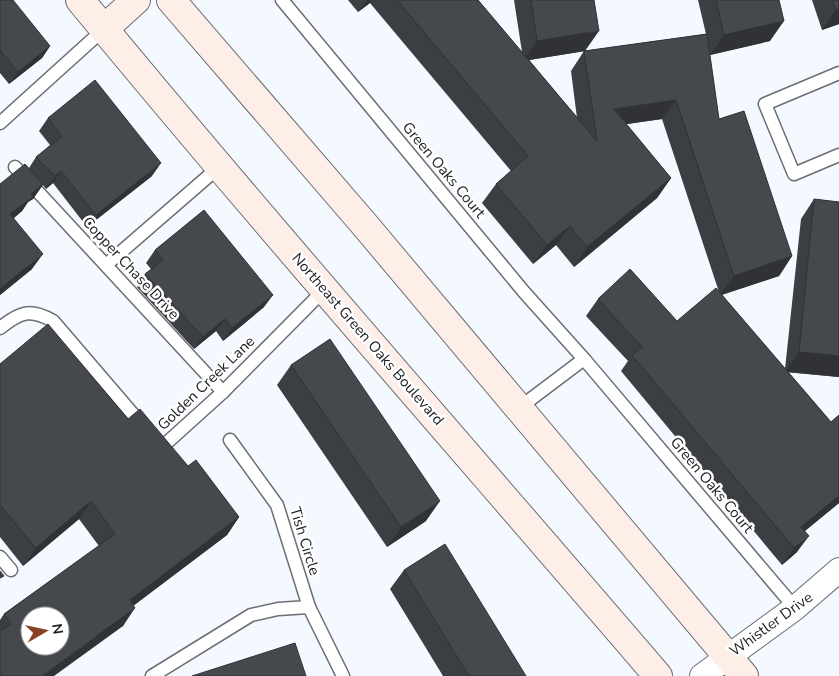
<svg xmlns="http://www.w3.org/2000/svg" width="839" height="676" font-family="'Nunito Sans',sans-serif">
	<rect width="100%" height="100%" fill="#f4f8ff"/>
	<g fill="none" stroke-linecap="round" stroke-linejoin="round">
		<g stroke="#6b6e74" stroke-width="15">
			<g id="lane">
				<path d="M282,0L524,292L584,359L795,608"/>
				<path d="M839,73L765,104L794,174L839,155"/>
				<path d="M0,123L104,29"/>
				<path d="M15,167L223,392"/>
				<path d="M106,265L219,167"/>
				<path d="M0,328C20,312 30,308 53,321L143,426"/>
				<path d="M519,408L584,359"/>
				<path d="M230,440L277,505L309,607L343,676"/>
				<path d="M156,442L161,448L223,392L326,288"/>
				<path d="M0,557L11,570"/>
				<path d="M152,676L251,615L278,609L309,607"/>
			</g>
		</g>
		<g stroke="#6b6e74" stroke-width="26">
			<path id="street" d="M702,676L795,608L839,570"/>
		</g>
		<g stroke="#6b6e74" stroke-width="30">
			<g id="secondary">
				<path d="M80,0C269,229 465,451 658,676"/>
				<path d="M171,0L364,224L744,676"/>
				<path d="M104,29L136,0"/>
			</g>
		</g>
		<use href="#lane" stroke="#fff" stroke-width="12"/>
		<use href="#street" stroke="#fff" stroke-width="24"/>
		<use href="#secondary" stroke="#feeee8" stroke-width="28"/>
	</g>
	<g fill="#3b3e42">
		<path d="M0,0L50,46L42,58L9,84L0,73Z"/>
		<path d="M348,0H478L522,52L514,0H594L585,51L529,60L577,118L571,71L584,51L706,34L698,0H779L770,41L710,55L709,49L719,119L792,256L779,276L722,295L785,369L801,219L814,199L839,202V377L788,372L831,422L839,415V503L805,531L797,552L782,565L621,371L628,361L586,316L598,299L677,321L719,292L662,119L626,124L671,178L657,198L574,267L556,245L533,264L482,203L496,184L511,171L370,3L358,12Z"/>
		<path d="M812,0H839V24L822,30Z"/>
		<path d="M48,118L152,176L87,227L53,183L46,189L43,185L33,199L28,202L22,211L14,218L32,269L0,295V184L29,168L36,157L50,145L39,131Z"/>
		<path d="M155,250L264,307L223,341L216,331L194,349L137,287L145,274L151,269L146,263Z"/>
		<path d="M0,364L128,419L188,466L239,517L227,535L133,606L123,626L0,676V620L4,614L99,546L79,519L23,566L0,537Z"/>
		<path d="M291,365L426,521L387,547L277,385Z"/>
		<path d="M404,570L526,676H443L390,589Z"/>
	</g>
	<g fill="#303236">
		<path d="M367,0H371L370,3L358,12Z"/>
		<path d="M839,9V24L822,30L836,10Z"/>
		<path d="M784,21L770,41L710,55L724,35Z"/>
		<path d="M599,31L585,51L523,61L537,41Z"/>
		<path d="M50,46L42,58L9,84L18,72Z"/>
		<path d="M676,100L662,119L600,128L614,109Z"/>
		<path d="M161,163L152,176L87,227L96,215Z"/>
		<path d="M61,171L53,183L46,189L55,176Z"/>
		<path d="M671,178L657,198L574,267L587,247Z"/>
		<path d="M43,184L33,199L28,202L22,211L0,229L10,214L31,194Z"/>
		<path d="M570,226L556,245L533,264L547,245Z"/>
		<path d="M43,254L32,269L0,295V289Z"/>
		<path d="M792,256L779,276L720,295L734,276Z"/>
		<path d="M273,295L264,307L223,341L232,328Z"/>
		<path d="M225,319L216,331L194,349L203,337Z"/>
		<path d="M799,352L839,356V377L785,372Z"/>
		<path d="M839,496V503L790,543L801,527Z"/>
		<path d="M91,501L79,519L23,566L36,548Z"/>
		<path d="M440,501L426,521L387,547L401,527Z"/>
		<path d="M239,517L227,535L117,618L130,600Z"/>
		<path d="M809,536L797,552L782,565L794,548Z"/>
		<path d="M135,608L123,626L54,676H42Z"/>
	</g>
	<g fill="#45484d" stroke="#303236" fill-rule="evenodd">
		<path d="M0,0H13L50,46L18,72L0,50Z"/>
		<path d="M397,0H478L597,141L584,51L707,34L719,119L744,111L792,256L734,276L676,100L614,109L671,178L587,247L570,226L547,245L496,184L528,156Z"/>
		<path d="M531,0H594L599,31L537,41Z"/>
		<path d="M716,0H779L784,21L724,35Z"/>
		<path d="M832,0H839V9L836,10Z"/>
		<path d="M95,80L161,163L96,215L61,171L55,176L36,157L62,137L48,118Z"/>
		<path d="M25,164L43,184L31,194L33,197L10,214L43,254L0,289V184Z"/>
		<path d="M814,199L839,202V356L799,352Z"/>
		<path d="M204,210L273,295L232,328L225,319L203,337L145,274L163,260L155,250Z"/>
		<path d="M630,269L677,321L716,288L831,422L839,415V496L801,527L809,536L794,548L632,355L642,347L598,299Z"/>
		<path d="M48,324L128,419L140,409L188,466L196,460L239,517L130,600L135,608L42,676H0V631L11,624L4,614L115,534L91,501L36,548L0,505V364ZM30,616H60V646H30Z"/>
		<path d="M330,339L440,501L401,527L291,365Z"/>
		<path d="M445,544L526,676H469L404,570Z"/>
		<path d="M0,571L4,576L0,578Z"/>
		<path d="M295,643L306,676H192Z"/>
	</g>
	<g text-anchor="middle" stroke-width="5" stroke-linejoin="round" paint-order="stroke">
		<g font-size="15" fill="#1d1e20" stroke="#fff">
			<text transform="translate(444 170) rotate(50)" y="5">Green Oaks Court</text>
			<text transform="translate(131 268) rotate(47)" y="5">Copper Chase Drive</text>
			<text transform="translate(368 339) rotate(49)" y="5">Northeast Green Oaks Boulevard</text>
			<text transform="translate(206 383) rotate(-44)" y="5">Golden Creek Lane</text>
			<text transform="translate(712 485) rotate(50)" y="5">Green Oaks Court</text>
			<text transform="translate(305 541) rotate(73)" y="5">Tish Circle</text>
			<text transform="translate(771 624) rotate(-36)" y="5">Whistler Drive</text>
		</g>
	</g>
	<g transform="translate(45 631) rotate(81)"><circle r="24" fill="#ffffff" stroke="#a5a5a6"/>
	<path d="M0-4L9 19L0 12L-9 19Z" fill="#8a4222"/>
	<text y="-8" font-size="14" font-weight="bold" text-anchor="middle" fill="#1d1e20">N</text>
	</g>
</svg>
